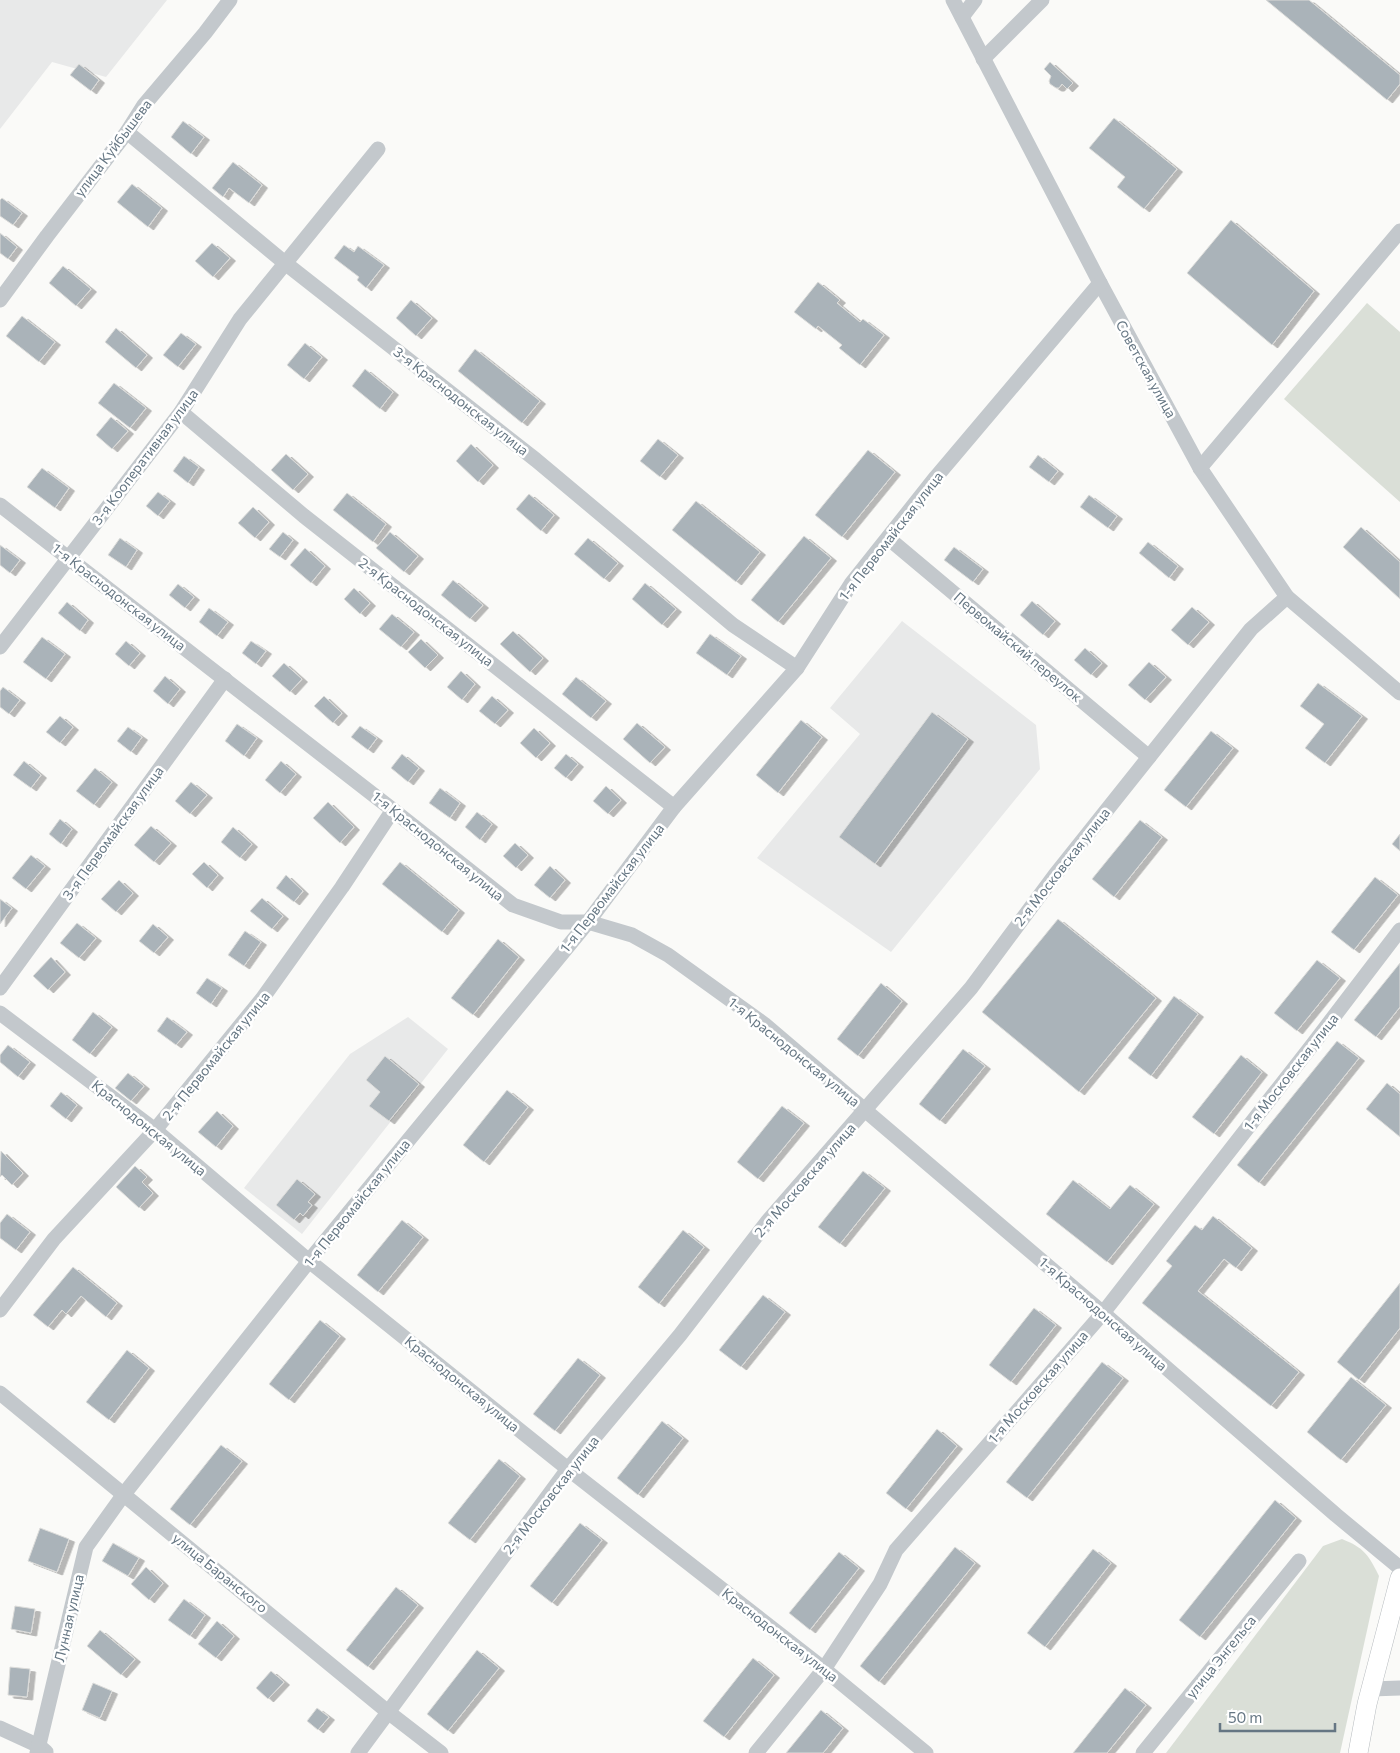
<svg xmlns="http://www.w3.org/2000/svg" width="1400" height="1753" font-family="Commissioner,sans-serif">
	<defs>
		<filter id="shadow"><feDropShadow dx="5.5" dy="3" stdDeviation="0" flood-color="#0004"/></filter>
	</defs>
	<rect width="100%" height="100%" fill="#fafaf8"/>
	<g fill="#e8e9e9">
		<path d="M0,0H167L106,77L52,62L0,129Z"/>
		<path d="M902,621L1036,725L1040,769L891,952L757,858L860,734L830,708Z"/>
		<path d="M408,1017L448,1049L302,1234L244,1188L350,1054Z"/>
	</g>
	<g fill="#dadfd7">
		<path d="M1367,303L1400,332V502L1284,399Z"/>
		<path d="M1342,1539C1364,1548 1368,1554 1379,1576L1340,1753H1166L1323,1546Z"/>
	</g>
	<g fill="#aab3b9" stroke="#dcdcda" filter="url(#shadow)">
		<path d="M1266,0H1309L1400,75V84L1387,100Z"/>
		<path d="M1050,62L1073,83L1067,89L1062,84L1059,88H1056L1050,84L1049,81L1051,76L1044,69Z"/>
		<path d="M79,64L99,80L91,91L70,75Z"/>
		<path d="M1114,118L1177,169L1144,209L1117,187L1125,177L1089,148Z"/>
		<path d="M183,121L204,137L191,154L171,137Z"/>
		<path d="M233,162L262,185L249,203L229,188L223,197L212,188Z"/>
		<path d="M132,184L162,208L148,227L117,202Z"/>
		<path d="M2,198L22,213L13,225L0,216V200Z"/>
		<path d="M1231,220L1314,291L1272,345L1187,273Z"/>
		<path d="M0,233L17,247L8,259L0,253Z"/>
		<path d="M212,243L230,258L213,277L195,261Z"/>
		<path d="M344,245L354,252L358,246L384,265L366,288L357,280L359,277L334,258Z"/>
		<path d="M63,266L91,289L76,306L49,283Z"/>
		<path d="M818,282L840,300L837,303L860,322L863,319L884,335L860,365L839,348L842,345L818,326L816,329L794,312Z"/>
		<path d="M411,300L432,318L416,336L396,318Z"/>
		<path d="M22,316L55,342L39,362L6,336Z"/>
		<path d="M116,328L147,355L136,368L105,342Z"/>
		<path d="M181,333L196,344L178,367L163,355Z"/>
		<path d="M305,343L322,357L304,379L287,365Z"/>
		<path d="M475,349L540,401L522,423L458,371Z"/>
		<path d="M365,369L393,392L380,409L352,386Z"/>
		<path d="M114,383L146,408L130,428L98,403Z"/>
		<path d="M111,417L128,431L112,449L96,435Z"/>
		<path d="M658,439L678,455L660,477L640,461Z"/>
		<path d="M471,444L493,465L478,482L456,461Z"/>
		<path d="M868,450L895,472L842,537L815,515Z"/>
		<path d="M286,454L308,474L293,490L271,470Z"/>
		<path d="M1038,455L1058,471L1049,482L1029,467Z"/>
		<path d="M184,456L199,467L188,483L173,471Z"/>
		<path d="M42,468L69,488L55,508L27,487Z"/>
		<path d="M158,492L170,501L158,516L146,506Z"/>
		<path d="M347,493L386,524L373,542L333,510Z"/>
		<path d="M529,494L554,515L541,531L516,509Z"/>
		<path d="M1089,495L1117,516L1108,528L1080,507Z"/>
		<path d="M696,501L760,552L736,582L672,530Z"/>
		<path d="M253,507L269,522L255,538L238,523Z"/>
		<path d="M1361,527L1400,562V599L1343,547Z"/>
		<path d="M283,532L293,540L280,557L269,549Z"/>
		<path d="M390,532L418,556L404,572L376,548Z"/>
		<path d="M804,536L831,558L778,622L751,600Z"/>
		<path d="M120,538L137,550L126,567L108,555Z"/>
		<path d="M588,538L618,563L604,579L574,554Z"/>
		<path d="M1148,542L1178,566L1169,578L1139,553Z"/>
		<path d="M0,545L20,560L10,573L0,565Z"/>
		<path d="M954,547L983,569L973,582L944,560Z"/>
		<path d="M305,548L325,566L311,583L290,565Z"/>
		<path d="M453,580L483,605L470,619L441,595Z"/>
		<path d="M645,583L676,609L662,625L632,599Z"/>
		<path d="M178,584L194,597L185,608L169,595Z"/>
		<path d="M354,588L370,603L360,614L344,599Z"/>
		<path d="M1032,601L1055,621L1043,635L1020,615Z"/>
		<path d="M67,602L88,620L80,631L58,613Z"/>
		<path d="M1192,607L1209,622L1188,645L1171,630Z"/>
		<path d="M209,608L228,622L217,636L199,622Z"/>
		<path d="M392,614L414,632L401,647L379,629Z"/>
		<path d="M513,631L543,658L530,672L500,644Z"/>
		<path d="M710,634L741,656L727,675L696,653Z"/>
		<path d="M42,637L65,654L46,679L23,662Z"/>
		<path d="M421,639L438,655L425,668L408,652Z"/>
		<path d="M126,641L140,653L129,666L115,654Z"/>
		<path d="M251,641L266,651L256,664L242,653Z"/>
		<path d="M1085,648L1102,663L1091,675L1074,660Z"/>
		<path d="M1149,662L1166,677L1145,700L1128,685Z"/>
		<path d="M284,663L302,679L290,692L272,676Z"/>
		<path d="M461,671L475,684L462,700L447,687Z"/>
		<path d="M165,676L180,689L168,704L153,691Z"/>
		<path d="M576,677L606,701L591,718L562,694Z"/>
		<path d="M1318,683L1362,716L1325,763L1305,748L1324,724L1300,706Z"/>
		<path d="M3,687L20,700L9,714L0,707V691Z"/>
		<path d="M324,696L342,713L333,723L314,706Z"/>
		<path d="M492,696L508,710L495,724L479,711Z"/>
		<path d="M932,712L968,739L875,864L839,837Z"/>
		<path d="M60,716L73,727L60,743L46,732Z"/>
		<path d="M801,720L822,737L778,793L756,775Z"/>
		<path d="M637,723L665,747L650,763L623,739Z"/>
		<path d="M237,724L257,738L244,756L225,741Z"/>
		<path d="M360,726L377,738L368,750L351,737Z"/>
		<path d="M128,727L142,737L131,752L117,741Z"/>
		<path d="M534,728L550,743L536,758L520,743Z"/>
		<path d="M1211,731L1233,748L1186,807L1164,790Z"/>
		<path d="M402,754L419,768L408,782L391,768Z"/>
		<path d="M566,754L578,764L566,778L554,768Z"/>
		<path d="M24,761L41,775L31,788L13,775Z"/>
		<path d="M281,761L296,774L280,793L265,780Z"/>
		<path d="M95,768L112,782L94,805L76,791Z"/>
		<path d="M191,782L207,795L190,814L175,801Z"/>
		<path d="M606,786L621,800L608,814L593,801Z"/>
		<path d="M440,788L460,803L450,818L429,803Z"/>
		<path d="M328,802L354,827L340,843L313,818Z"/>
		<path d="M477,812L492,824L480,840L465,827Z"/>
		<path d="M60,819L72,829L61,844L49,834Z"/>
		<path d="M1140,820L1162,837L1114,897L1092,879Z"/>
		<path d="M151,826L171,843L154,862L134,845Z"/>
		<path d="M233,827L252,844L240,858L221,842Z"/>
		<path d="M1400,834V851L1392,844Z"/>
		<path d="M515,843L528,855L516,868L503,856Z"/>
		<path d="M31,855L45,866L26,889L12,878Z"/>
		<path d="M204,862L218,875L207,888L192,874Z"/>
		<path d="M400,862L459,910L442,932L382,884Z"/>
		<path d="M550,866L565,880L550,898L534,885Z"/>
		<path d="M286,875L303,891L294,902L276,888Z"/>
		<path d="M1375,877L1398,895L1354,950L1331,932Z"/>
		<path d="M119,880L133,893L116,912L101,899Z"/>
		<path d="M262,898L283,916L272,929L250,911Z"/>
		<path d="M0,899L12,908L0,924Z"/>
		<path d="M1058,919L1156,998L1079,1092L982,1012Z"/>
		<path d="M77,923L96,938L79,958L60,943Z"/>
		<path d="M153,924L168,937L154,953L139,941Z"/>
		<path d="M245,931L261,942L244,966L228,955Z"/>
		<path d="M498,939L519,957L473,1015L451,998Z"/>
		<path d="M51,957L65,972L48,990L33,976Z"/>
		<path d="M1317,960L1340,978L1297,1031L1274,1013Z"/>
		<path d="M1400,963V1007L1376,1037L1354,1020Z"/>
		<path d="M207,978L222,988L211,1004L196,993Z"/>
		<path d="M881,983L902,1001L858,1056L837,1039Z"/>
		<path d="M1174,996L1198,1014L1151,1076L1128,1058Z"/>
		<path d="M93,1012L112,1027L90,1054L72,1040Z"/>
		<path d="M167,1017L187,1032L176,1045L157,1031Z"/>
		<path d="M1337,1041L1359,1058L1259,1183L1237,1165Z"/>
		<path d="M8,1045L30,1062L18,1077L0,1062V1055Z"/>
		<path d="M963,1049L985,1066L940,1121L919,1104Z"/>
		<path d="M1241,1055L1262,1072L1214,1134L1192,1117Z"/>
		<path d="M385,1056L419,1084L389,1121L369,1106L380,1092L366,1080Z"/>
		<path d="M128,1073L144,1086L131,1101L115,1088Z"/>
		<path d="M1387,1083L1400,1094V1137L1366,1109Z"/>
		<path d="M507,1090L528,1107L484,1162L463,1145Z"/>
		<path d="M61,1092L77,1105L66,1119L50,1106Z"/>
		<path d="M782,1106L804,1123L758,1179L737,1162Z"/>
		<path d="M217,1111L233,1126L216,1147L198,1132Z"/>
		<path d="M1,1151L23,1173L12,1185L2,1175L0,1177Z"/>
		<path d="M135,1166L147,1177L142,1182L153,1193L139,1208L116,1187Z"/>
		<path d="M863,1171L885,1188L840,1244L818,1227Z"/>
		<path d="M297,1179L315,1194L308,1202L312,1205L303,1216L300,1213L294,1220L276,1205Z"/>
		<path d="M1073,1180L1110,1209L1130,1185L1154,1204L1107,1262L1046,1214Z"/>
		<path d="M7,1214L30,1232L16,1250L0,1238V1223Z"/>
		<path d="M1213,1216L1252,1248L1236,1268L1224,1259L1198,1291L1299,1372L1271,1406L1142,1303L1172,1266L1166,1261L1195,1225L1202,1230Z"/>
		<path d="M402,1220L423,1237L378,1292L357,1275Z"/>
		<path d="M683,1230L704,1247L659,1304L638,1287Z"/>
		<path d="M73,1267L117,1303L106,1317L81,1296L66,1314L62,1310L48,1327L33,1315Z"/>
		<path d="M1400,1283V1328L1359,1380L1337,1362Z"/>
		<path d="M763,1295L785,1312L741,1367L719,1350Z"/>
		<path d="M1034,1308L1056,1325L1011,1382L989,1365Z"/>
		<path d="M320,1320L340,1336L289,1400L269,1384Z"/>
		<path d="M127,1350L149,1368L109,1420L86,1402Z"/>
		<path d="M578,1358L600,1375L555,1431L533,1414Z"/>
		<path d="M1102,1362L1123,1378L1027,1498L1006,1482Z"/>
		<path d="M1351,1377L1386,1405L1341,1460L1307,1432Z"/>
		<path d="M662,1421L683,1438L638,1495L617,1478Z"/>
		<path d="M937,1429L957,1446L906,1509L886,1493Z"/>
		<path d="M221,1445L242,1461L190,1525L170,1509Z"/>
		<path d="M499,1459L520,1476L470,1540L448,1523Z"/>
		<path d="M1275,1500L1296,1518L1200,1637L1179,1620Z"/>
		<path d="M580,1523L602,1540L552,1603L530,1586Z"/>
		<path d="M40,1528L69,1539L57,1572L28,1561Z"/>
		<path d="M113,1543L139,1558L128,1576L102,1561Z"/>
		<path d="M955,1547L975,1563L879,1682L860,1666Z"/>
		<path d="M1093,1549L1111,1563L1045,1647L1027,1633Z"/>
		<path d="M839,1552L859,1568L810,1630L789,1613Z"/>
		<path d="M146,1567L163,1583L149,1600L131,1584Z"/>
		<path d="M396,1587L418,1605L368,1667L346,1650Z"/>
		<path d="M184,1599L205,1615L190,1636L168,1620Z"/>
		<path d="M15,1606L35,1609L31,1633L11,1629Z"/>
		<path d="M217,1621L234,1636L216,1658L198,1644Z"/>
		<path d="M100,1630L135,1659L121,1675L87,1646Z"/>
		<path d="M477,1650L499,1668L448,1731L427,1714Z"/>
		<path d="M753,1658L774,1675L724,1737L703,1721Z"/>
		<path d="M10,1667L30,1669L27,1697L8,1695Z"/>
		<path d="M271,1671L284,1682L268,1699L256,1688Z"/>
		<path d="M93,1683L112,1691L100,1718L82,1710Z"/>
		<path d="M1125,1688L1146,1705L1107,1753H1073Z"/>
		<path d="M317,1708L329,1717L318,1730L307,1721Z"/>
		<path d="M821,1710L843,1728L823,1753H786Z"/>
	</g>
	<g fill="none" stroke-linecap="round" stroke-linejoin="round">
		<g stroke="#b5babe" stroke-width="20">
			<path id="major" d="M1358,1753L1367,1704L1400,1578"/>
		</g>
		<g stroke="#c3c8cc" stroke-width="15">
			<path d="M953,0L1100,283L1200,468L1287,597L1400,693"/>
			<path d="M962,17L975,0"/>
			<path d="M983,59L1042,0"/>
			<path d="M127,132L285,263L536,460L733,625L797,668"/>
			<path d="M0,300L47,236L127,132L144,105L205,33L230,0"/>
			<path d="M181,412L304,516L674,807"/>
			<path d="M1200,468L1400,231"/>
			<path d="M0,505L393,810L513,905L561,922H588L632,935L668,955L764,1024L1103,1313L1336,1515L1400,1568"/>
			<path d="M888,538L1149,757"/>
			<path d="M0,647L181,412L240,319L378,149"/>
			<path d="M0,988L225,679"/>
			<path d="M0,1013L155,1130L309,1261L568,1469L824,1669L926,1753"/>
			<path d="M0,1310L54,1239L155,1130L262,999L342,887L393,810"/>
			<path d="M0,1393L388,1712L441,1753"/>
			<path d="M1371,1689L1400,1688"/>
			<path d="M0,1728L39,1746L46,1752"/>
			<path d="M37,1753L86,1547L124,1494L309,1261L588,922L674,807L797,668L851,584L936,477L1100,283"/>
			<path d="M358,1753L568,1469L680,1335L767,1222L971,988L1055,875L1251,629L1287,597"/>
			<path d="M756,1753L824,1669L880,1584L896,1550L1103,1313L1313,1044L1400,930"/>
			<path d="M1143,1753L1299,1561"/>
		</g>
		<use href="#major" stroke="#fff" stroke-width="19"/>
	</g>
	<g text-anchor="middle" stroke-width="5" stroke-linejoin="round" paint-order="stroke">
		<g font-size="14" fill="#657683" stroke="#fff">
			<text transform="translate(113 148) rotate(-53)" y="5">улица Куйбышева</text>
			<text transform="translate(1146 369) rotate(61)" y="5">Советская улица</text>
			<text transform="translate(461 401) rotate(38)" y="5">3-я Краснодонская улица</text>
			<text transform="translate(145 457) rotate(-53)" y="5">3-я Кооперативная улица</text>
			<text transform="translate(891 536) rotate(-52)" y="5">1-я Первомайская улица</text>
			<text transform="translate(119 597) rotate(38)" y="5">1-я Краснодонская улица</text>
			<text transform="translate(426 612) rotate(38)" y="5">2-я Краснодонская улица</text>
			<text transform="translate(1018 647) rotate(40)" y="5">Первомайский переулок</text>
			<text transform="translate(113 833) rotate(-54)" y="5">3-я Первомайская улица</text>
			<text transform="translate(438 846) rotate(39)" y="5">1-я Краснодонская улица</text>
			<text transform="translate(1062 867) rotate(-52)" y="5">2-я Московская улица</text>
			<text transform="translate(612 888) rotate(-52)" y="5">1-я Первомайская улица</text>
			<text transform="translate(794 1052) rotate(39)" y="5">1-я Краснодонская улица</text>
			<text transform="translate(216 1056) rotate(-51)" y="5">2-я Первомайская улица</text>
			<text transform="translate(1291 1072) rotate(-52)" y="5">1-я Московская улица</text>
			<text transform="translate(149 1128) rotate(39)" y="5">Краснодонская улица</text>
			<text transform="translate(805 1180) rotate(-49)" y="5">2-я Московская улица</text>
			<text transform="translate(357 1203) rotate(-51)" y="5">1-я Первомайская улица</text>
			<text transform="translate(1103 1314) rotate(41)" y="5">1-я Краснодонская улица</text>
			<text transform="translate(462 1384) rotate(39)" y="5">Краснодонская улица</text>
			<text transform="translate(1038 1387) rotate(-49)" y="5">1-я Московская улица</text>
			<text transform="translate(551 1495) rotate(-52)" y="5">2-я Московская улица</text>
			<text transform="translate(220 1573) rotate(39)" y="5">улица Баранского</text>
			<text transform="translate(69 1618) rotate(-77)" y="5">Лунная улица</text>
			<text transform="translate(780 1635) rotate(38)" y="5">Краснодонская улица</text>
			<text transform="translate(1221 1657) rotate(-51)" y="5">улица Энгельса</text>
		</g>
	</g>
	<path d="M1220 1723v8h115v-8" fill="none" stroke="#657683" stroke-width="2.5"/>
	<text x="1228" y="1723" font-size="15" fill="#657683" stroke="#ffffff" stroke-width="4" paint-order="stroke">50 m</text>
</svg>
